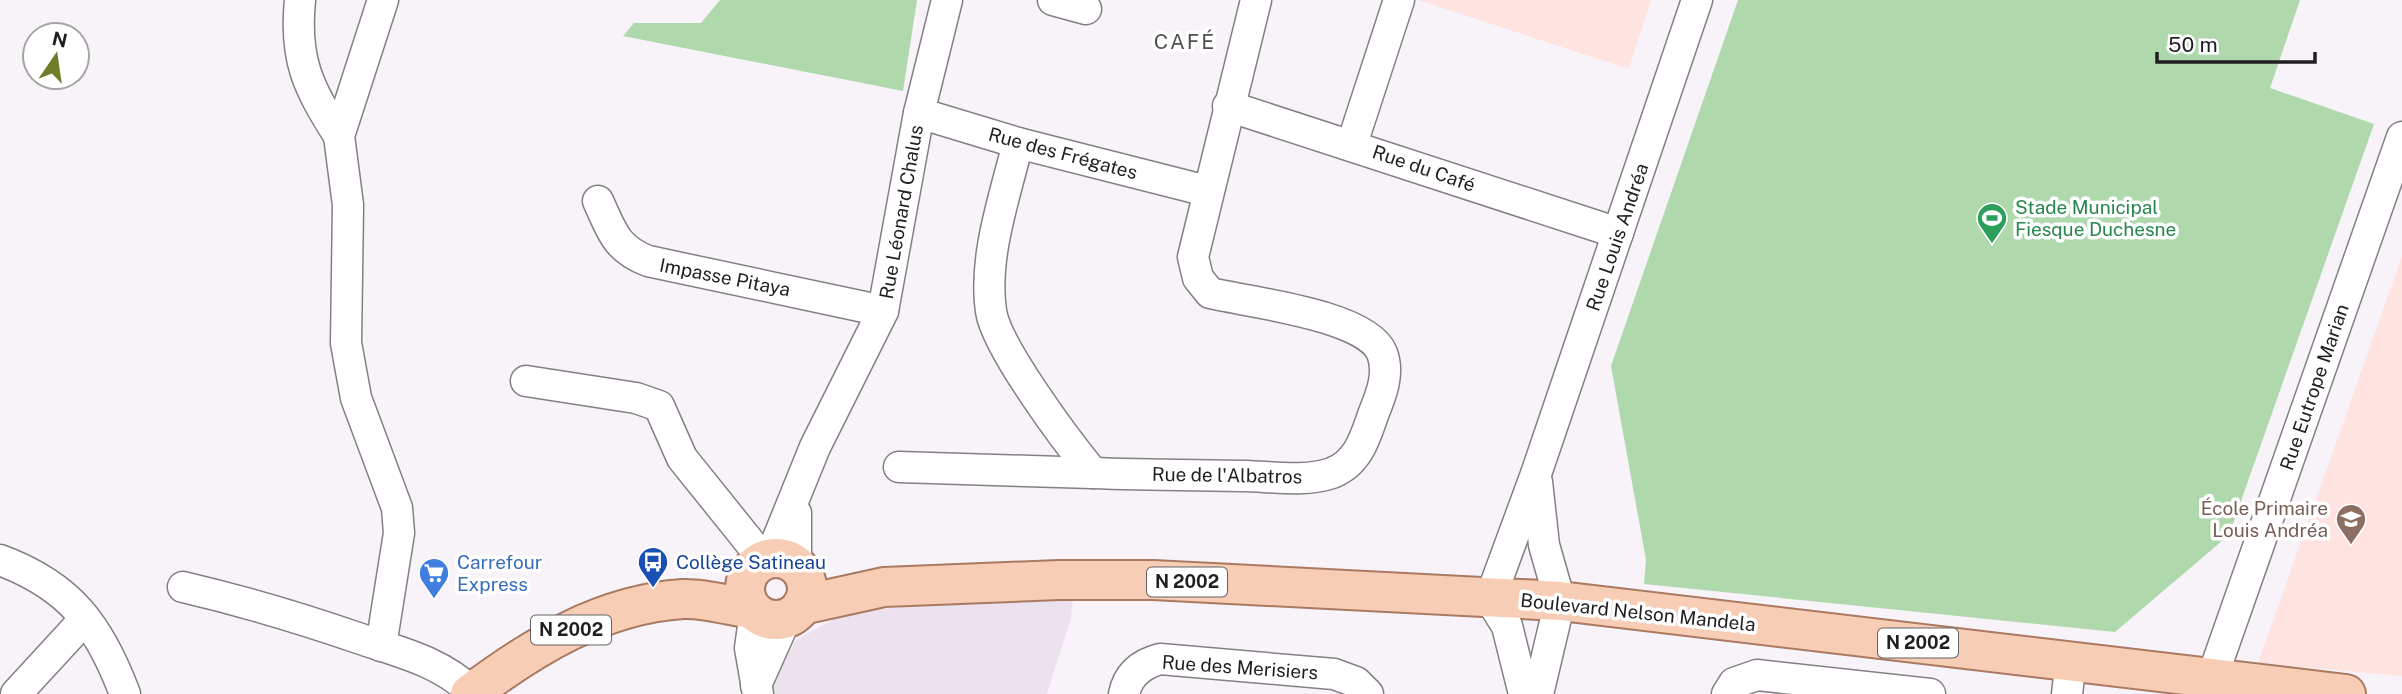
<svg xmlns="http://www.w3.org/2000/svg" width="2402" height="694" font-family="'Public Sans',sans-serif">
	<rect width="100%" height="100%" fill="#f8f2f9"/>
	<path fill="#ece2ee" d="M1073,597L1071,618L1047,694H772L771,687L796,640L843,614L968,599Z"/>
	<g fill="#fee3e0">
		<path d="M1418,0H1651L1629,69Z"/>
		<path d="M2402,256V676L2258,663L2341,429Z"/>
	</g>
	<g fill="#afd9ac">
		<path d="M720,0H917L903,91L623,36L634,23H701Z"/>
		<path d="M1738,0H2300L2270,88L2374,124L2229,535L2115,632L1644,584L1646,560L1611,366Z"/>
	</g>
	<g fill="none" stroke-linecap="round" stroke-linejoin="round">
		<g stroke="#847f85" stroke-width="33">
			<g id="minor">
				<path d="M300,0C294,60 308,87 339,136"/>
				<path d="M1053,0L1086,9"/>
				<path d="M1228,106L1618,233"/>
				<path d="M919,113L1018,143L1207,191"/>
				<path d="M1018,143C1005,196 983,257 991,311C996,347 1068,443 1093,473C1145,475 1196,475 1247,476C1274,477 1306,482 1332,473C1358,463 1365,438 1373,415C1381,395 1390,374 1382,353C1367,315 1248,302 1210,293L1198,278L1193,257L1256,0"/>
				<path d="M1352,144L1399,0"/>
				<path d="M598,201C612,231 615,248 648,261L883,311"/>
				<path d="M526,381L636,398L659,406L682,458L764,560"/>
				<path d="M899,467L1093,473"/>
				<path d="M1537,482L1544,545L1560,601L1538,694"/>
				<path d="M796,513V566"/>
				<path d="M770,558L815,447L883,311L919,113L947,0"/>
				<path d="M0,560C70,586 99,625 125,694"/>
				<path d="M183,587C243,601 300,618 358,638C399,652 440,661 472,692"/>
				<path d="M755,612L750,648L758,694"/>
				<path d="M381,646L399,533L397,508L356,398L346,343L348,205L339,136L383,0"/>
				<path d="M2212,678L2402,137"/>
				<path d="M756,685L786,618"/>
				<path d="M16,694L85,619"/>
				<path d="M1124,694C1128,675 1141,664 1160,659L1334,674L1356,682L1368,694"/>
				<path d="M1524,694L1507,626L1490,599L1536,474L1697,0"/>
				<path d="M1727,694L1734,683L1757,675L1930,694"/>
				<path d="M2067,694L2071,660"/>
			</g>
		</g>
		<g stroke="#a97a61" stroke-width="42">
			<g id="major">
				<circle cx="776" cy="589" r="31"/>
				<path d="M802,605L884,587L1059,580H1153L1560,601L2346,694"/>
				<path d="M470,694C533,647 602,604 683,599C705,598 730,606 752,609"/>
			</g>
		</g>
		<use href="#minor" stroke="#fff" stroke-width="30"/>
		<use href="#major" stroke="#f8cdb5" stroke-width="38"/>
	</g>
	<defs>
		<g id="stadium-pin" transform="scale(1.575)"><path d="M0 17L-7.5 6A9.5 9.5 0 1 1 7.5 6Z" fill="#2e9e5b" stroke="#fff"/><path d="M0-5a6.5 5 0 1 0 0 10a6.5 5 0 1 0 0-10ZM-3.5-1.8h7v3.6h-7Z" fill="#fff"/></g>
		<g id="school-pin" transform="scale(1.575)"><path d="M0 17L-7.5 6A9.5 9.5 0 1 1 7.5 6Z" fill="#8d6e63" stroke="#fff"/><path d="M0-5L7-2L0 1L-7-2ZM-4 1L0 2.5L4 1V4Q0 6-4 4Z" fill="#fff"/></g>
		<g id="bus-pin" transform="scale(1.575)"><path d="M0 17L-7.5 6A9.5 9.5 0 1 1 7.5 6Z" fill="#1a4fb4" stroke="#fff"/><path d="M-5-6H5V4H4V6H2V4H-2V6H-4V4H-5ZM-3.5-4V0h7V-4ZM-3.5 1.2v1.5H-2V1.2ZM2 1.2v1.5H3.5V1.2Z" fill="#fff"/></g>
		<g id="supermarket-pin" transform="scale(1.575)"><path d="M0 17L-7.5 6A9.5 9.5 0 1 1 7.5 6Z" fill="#3f7fe0" stroke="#fff"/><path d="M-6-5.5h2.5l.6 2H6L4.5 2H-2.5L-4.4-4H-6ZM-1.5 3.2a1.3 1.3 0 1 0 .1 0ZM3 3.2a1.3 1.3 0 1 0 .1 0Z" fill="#fff"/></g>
	</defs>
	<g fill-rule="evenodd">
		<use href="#stadium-pin" x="1992" y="218"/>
		<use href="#school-pin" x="2351" y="519"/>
		<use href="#bus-pin" x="653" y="562"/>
		<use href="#supermarket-pin" x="434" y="573"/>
	</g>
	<g text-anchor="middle" stroke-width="7" stroke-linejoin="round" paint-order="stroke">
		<g fill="#fff" stroke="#636264" stroke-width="2">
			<rect x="1147" y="567.5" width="80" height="29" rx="5"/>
			<rect x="531" y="615.5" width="80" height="29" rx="5"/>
			<rect x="1878" y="628.5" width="80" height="29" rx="5"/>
		</g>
		<g font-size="18" font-weight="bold" fill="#201e21">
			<text x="1187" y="588">N 2002</text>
			<text x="571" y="636">N 2002</text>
			<text x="1918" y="649">N 2002</text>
		</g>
		<g font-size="19" fill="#201e21" stroke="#fff">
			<text transform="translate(1063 153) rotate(15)" y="7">Rue des Frégates</text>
			<text transform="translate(1424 168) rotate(19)" y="7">Rue du Café</text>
			<text transform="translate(901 212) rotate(-80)" y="7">Rue Léonard Chalus</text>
			<text transform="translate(1617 237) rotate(-71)" y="7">Rue Louis Andréa</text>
			<text transform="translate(725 277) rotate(11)" y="7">Impasse Pitaya</text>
			<text transform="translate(2314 387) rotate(-71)" y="7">Rue Eutrope Marian</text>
			<text transform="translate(1227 475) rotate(1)" y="7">Rue de l'Albatros</text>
			<text transform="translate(1638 612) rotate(6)" y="7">Boulevard Nelson Mandela</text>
			<text transform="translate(1240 667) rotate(4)" y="7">Rue des Merisiers</text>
		</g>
		<g font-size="19" fill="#27864d" stroke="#fff" text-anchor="start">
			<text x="2015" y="214">Stade Municipal<tspan x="2015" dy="22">Fiesque Duchesne</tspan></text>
		</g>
		<g font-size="19" fill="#785e54" stroke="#fff" text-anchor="end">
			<text x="2328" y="515">École Primaire<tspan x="2328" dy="22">Louis Andréa</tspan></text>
		</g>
		<g font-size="19" fill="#366cbe" stroke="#fff" text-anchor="start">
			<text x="457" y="569">Carrefour<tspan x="457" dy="22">Express</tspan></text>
		</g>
		<g font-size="19" fill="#164399" stroke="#fff" text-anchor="start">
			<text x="676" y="569">Collège Satineau</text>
		</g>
		<g font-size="21" letter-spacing="2" fill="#544f55" stroke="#fff">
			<text x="1185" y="49">CAFÉ</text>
		</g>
	</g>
	<g transform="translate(56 56) rotate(13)"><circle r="33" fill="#ffffff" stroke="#a6a5a6" stroke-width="2"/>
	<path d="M0-5L12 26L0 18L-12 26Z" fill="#707e2c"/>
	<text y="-10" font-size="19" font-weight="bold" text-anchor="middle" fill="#201e21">N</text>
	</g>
	<path d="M2157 52v10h158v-10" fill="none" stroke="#201e21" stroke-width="3.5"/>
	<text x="2168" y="52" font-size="21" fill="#201e21" stroke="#ffffff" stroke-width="5" paint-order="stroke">50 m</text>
</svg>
